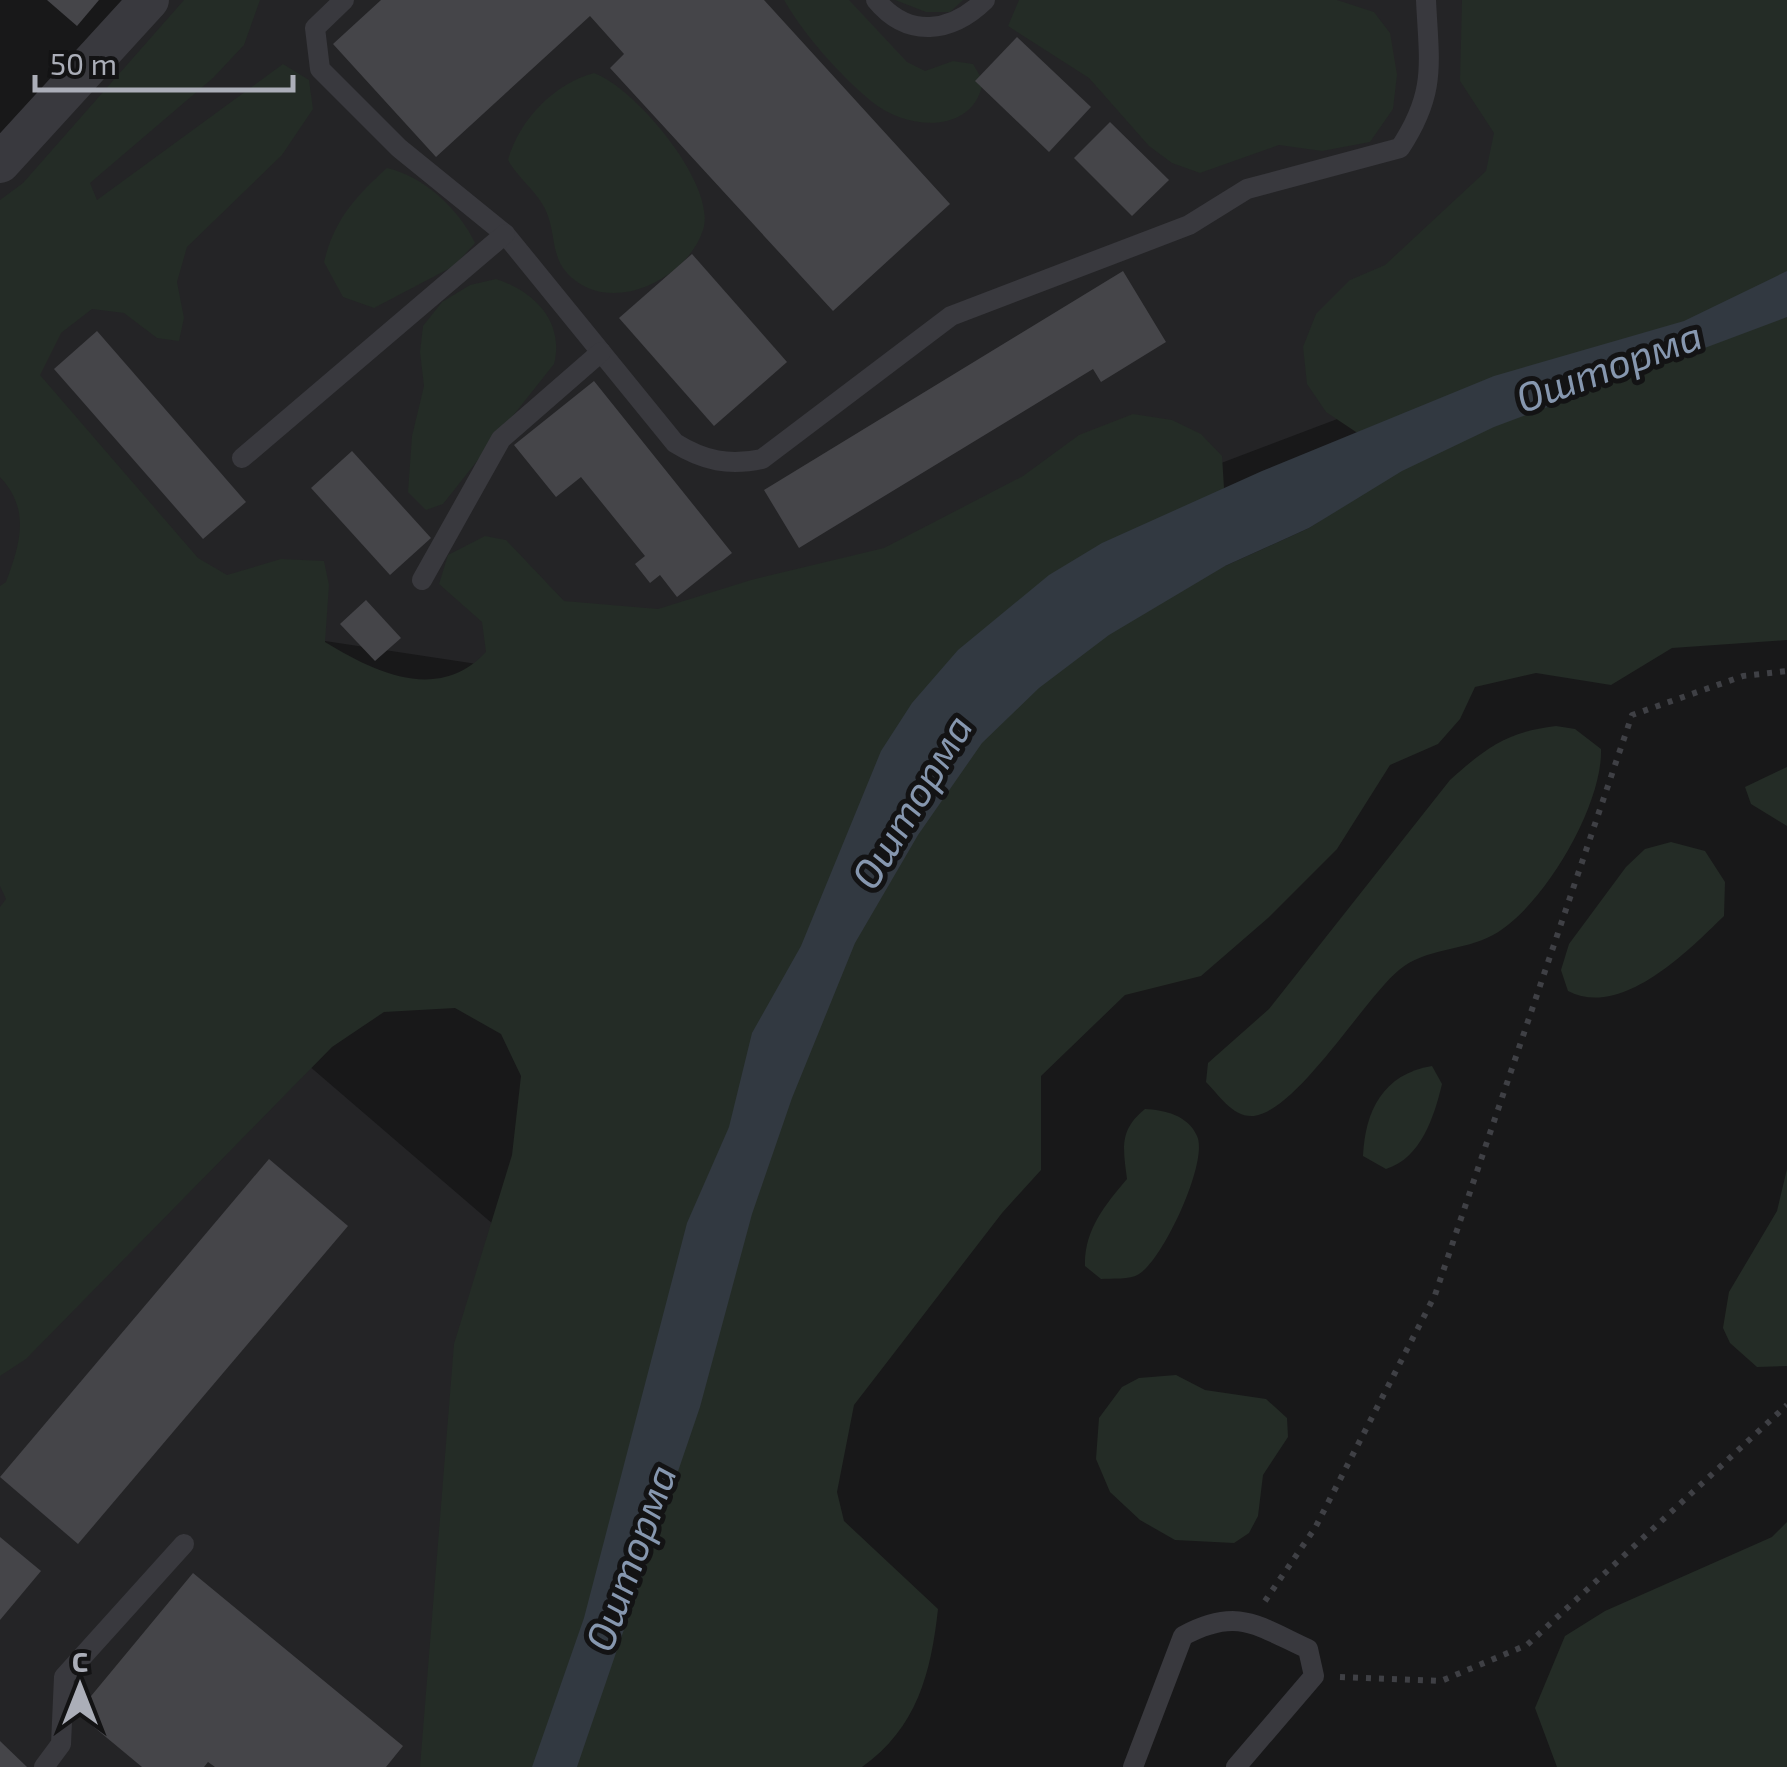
<svg xmlns="http://www.w3.org/2000/svg" width="1787" height="1767" font-family="'Exo 2',sans-serif">
	<rect width="100%" height="100%" fill="#181819"/>
	<path fill="#242426" d="M152,0H1598L1443,379L630,687L179,619L150,929L501,1231L457,1767H0V165Z"/>
	<g fill="#242c26">
		<path d="M184,0H260L244,45L213,78L90,183L97,200L283,64L309,80L313,109L282,155L187,247L177,282L184,318L179,341L157,338L124,313L92,309L61,333L40,375L198,558L227,575L281,559L324,561L329,585L325,642C376,673 438,703 486,652L482,622L439,584L448,555L485,536L506,540L564,601L658,609L751,580L884,548L1023,476L1079,435L1133,414L1172,420L1201,434L1222,456L1224,488L1195,527L1225,566L1309,528L1417,458L1390,432H1356L1326,412L1307,384L1303,347L1316,314L1350,280L1385,265L1486,171L1494,133L1460,81L1462,0H1787V640L1672,648L1611,685L1536,673L1475,687L1460,719L1438,744L1390,765L1337,849L1268,918L1201,976L1125,995L1041,1076V1170L1002,1213L854,1405L837,1492L844,1521L938,1609C931,1673 917,1728 862,1767H420L454,1344L512,1155L521,1076L501,1034L455,1008L384,1012L332,1047L26,1359L0,1376V907L6,899L0,886V586L6,582C20,544 31,510 0,477V200L23,183Z"/>
		<path d="M784,0H849L907,62L925,71L953,61L973,64L983,81C975,135 906,131 871,101C839,74 805,36 784,0Z"/>
		<path d="M895,0H963L950,12H926Z"/>
		<path d="M1019,0H1337L1374,12L1390,33L1397,75L1393,109L1370,142L1322,151L1279,145L1200,173L1172,163L1149,146L1089,78L1008,26Z"/>
		<path d="M594,73C634,87 718,185 703,230C687,280 608,318 567,273C552,257 555,235 548,216C541,194 519,180 508,160C519,120 555,83 594,73Z"/>
		<path d="M387,168C423,176 459,209 475,243L454,266L374,308L343,297L324,262C334,220 355,197 387,168Z"/>
		<path d="M496,279C534,291 565,322 554,364L443,504L426,510L408,492L412,436L424,386L420,352L423,326L442,302L470,285Z"/>
		<path d="M1556,726L1575,729L1601,749C1603,805 1543,908 1493,935C1464,951 1425,948 1399,970C1364,999 1298,1110 1254,1116C1233,1118 1219,1095 1206,1082L1208,1063L1269,1009L1450,780C1487,747 1507,732 1556,726Z"/>
		<path d="M1787,767V826L1751,804L1745,787Z"/>
		<path d="M1671,842L1705,851L1725,882L1724,916C1689,950 1622,1019 1568,991L1561,970L1569,944L1626,867L1645,849Z"/>
		<path d="M1432,1066L1442,1084C1434,1117 1421,1158 1386,1169L1363,1156C1365,1111 1383,1074 1432,1066Z"/>
		<path d="M1145,1109C1164,1110 1188,1115 1197,1136C1209,1161 1163,1260 1139,1274C1130,1280 1112,1278 1101,1279L1085,1266C1084,1230 1105,1205 1127,1179C1123,1148 1119,1130 1145,1109Z"/>
		<path d="M1787,1169V1366L1757,1367L1730,1343L1723,1328L1729,1292L1777,1211Z"/>
		<path d="M1176,1375L1205,1390L1266,1399L1287,1418L1288,1437L1263,1475L1258,1516L1249,1533L1234,1543L1175,1540L1140,1520L1110,1492L1096,1459L1099,1418L1122,1387L1139,1378Z"/>
		<path d="M1787,1522V1767H1557L1535,1708L1565,1636L1605,1611L1772,1537Z"/>
	</g>
	<path fill="#323941" d="M1787,271V317L1494,427L1402,471L1309,528L1225,566L1109,635L1039,688L982,743L918,835L855,943L792,1098L752,1214L700,1407L577,1767H532L584,1618L687,1223L729,1127L752,1033L801,946L881,751L912,703L958,650L1049,575L1102,543L1262,471L1494,376L1684,321Z"/>
	<g fill="#454549">
		<path d="M47,0H99L77,26Z"/>
		<path d="M381,0H764L950,204L833,311L610,68L624,54L590,16L436,157L333,44Z"/>
		<path d="M1017,37L1091,107L1049,152L975,81Z"/>
		<path d="M1110,122L1169,180L1132,216L1074,158Z"/>
		<path d="M692,254L787,362L714,426L619,318Z"/>
		<path d="M1123,271L1166,342L1101,382L1093,369L799,548L764,490Z"/>
		<path d="M97,331L246,502L203,539L54,369Z"/>
		<path d="M594,381L732,553L677,597L660,575L650,583L635,564L645,556L581,477L556,497L514,445Z"/>
		<path d="M352,451L431,538L390,575L311,488Z"/>
		<path d="M366,600L401,638L375,661L340,624Z"/>
		<path d="M269,1159L348,1226L78,1544L0,1477Z"/>
		<path d="M0,1537L41,1571L0,1620Z"/>
		<path d="M193,1573L403,1746L386,1767H215L208,1762L204,1767H142L77,1713Z"/>
		<path d="M0,1741L27,1767H0Z"/>
	</g>
	<g fill="none" stroke-linecap="round" stroke-linejoin="round">
		<g stroke="#3f4045" stroke-width="6" stroke-dasharray="5 8" stroke-linecap="butt">
			<path d="M1265,1601L1315,1528L1435,1295L1632,715L1743,676L1787,671"/>
			<path d="M1340,1677L1441,1681L1527,1645L1787,1405"/>
		</g>
		<g stroke="#39393e" stroke-width="20">
			<path d="M344,0L315,28L320,69L399,148L505,234L675,443C704,461 729,466 762,459L951,316L1189,225L1247,189L1400,148C1437,92 1429,63 1426,0"/>
			<path d="M876,0C908,39 951,33 985,0"/>
			<path d="M242,458L505,234"/>
			<path d="M422,580L501,439L601,352"/>
			<path d="M44,1767L61,1744L64,1677L184,1544"/>
			<path d="M1133,1767L1183,1636C1237,1607 1256,1625 1308,1649L1314,1676L1236,1767"/>
		</g>
		<path stroke="#39393e" stroke-width="40" d="M0,163L149,0"/>
	</g>
	<g text-anchor="middle" stroke-width="10" stroke-linejoin="round" paint-order="stroke">
		<g font-size="40" font-style="italic" fill="#8697af" stroke="#131314">
			<text transform="translate(1609 367) rotate(-20)" y="14">Ошторма</text>
			<text transform="translate(912 802) rotate(-59)" y="14">Ошторма</text>
			<text transform="translate(631 1558) rotate(-70)" y="14">Ошторма</text>
		</g>
	</g>
	<g transform="translate(80 1687)" stroke="#131314" stroke-width="8" paint-order="stroke">
	<path d="M0-8L18 38L0 25L-18 38Z" fill="#abaeb8"/>
	<text y="-15" font-size="28" font-weight="bold" text-anchor="middle" fill="#abaeb8">С</text>
	</g>
	<path d="M35 75v15h258v-15" fill="none" stroke="#abaeb8" stroke-width="5"/>
	<text x="50" y="75" font-size="30" fill="#abaeb8" stroke="#131314" stroke-width="8" paint-order="stroke">50 m</text>
</svg>
